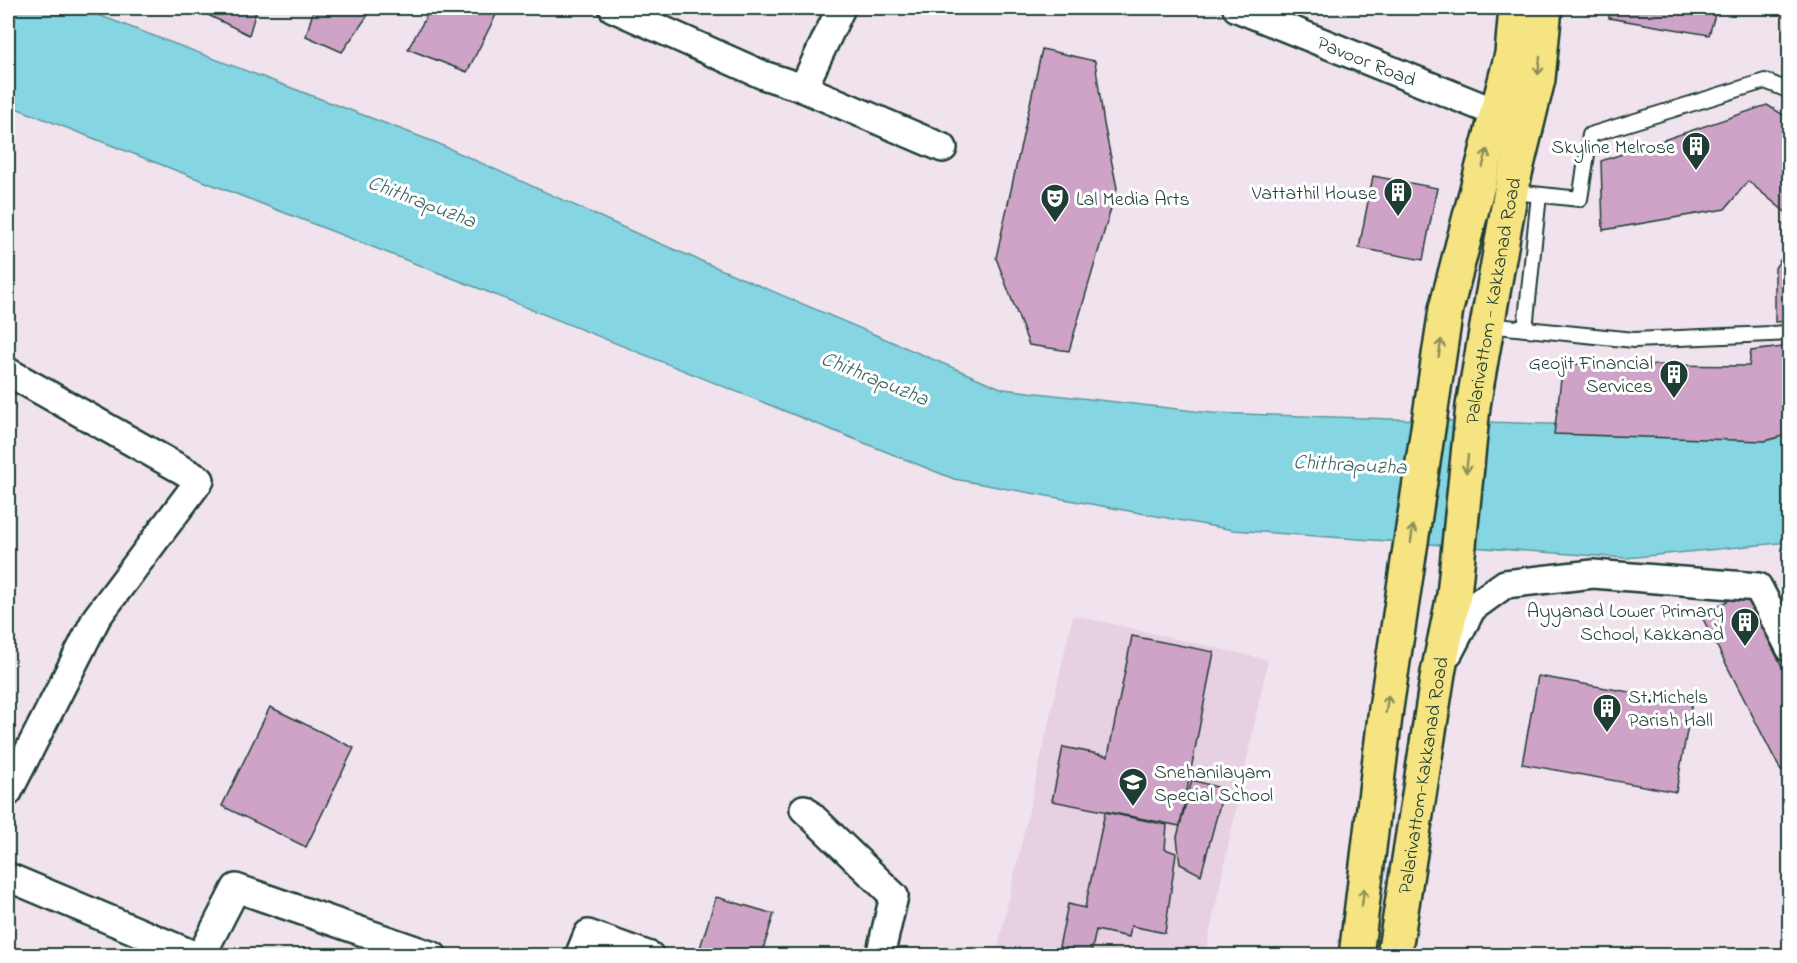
<svg xmlns="http://www.w3.org/2000/svg" width="1797" height="963" font-family="'Indie Flower',sans-serif">
	<rect width="100%" height="100%" fill="#f0e3ee"/>
	<filter id="ink" filterUnits="userSpaceOnUse"><feTurbulence type="fractalNoise" baseFrequency=".0167" numOctaves="2"/><feDisplacementMap in="SourceGraphic" scale="12" xChannelSelector="R" yChannelSelector="G"/><feConvolveMatrix kernelMatrix="1 2 1 2 8 2 1 2 1" color-interpolation-filters="sRGB"/></filter>
	<g filter="url(#ink)">
		<path fill="#e6d0e2" d="M1073,615L1268,660L1205,955L996,956Z"/>
		<path fill="#86d5e3" stroke="#5d989d" stroke-width="1.5" d="M8,8H80L437,143L640,235L1003,389L1212,413L1702,429L1789,425V542L1626,558L1233,530L954,479L488,292L8,105Z"/>
		<g fill="#cea3c7" stroke="#1f3d34" stroke-width="1.5">
			<path d="M208,8H257L249,35L206,14Z"/>
			<path d="M314,8H373L342,52L306,36Z"/>
			<path d="M431,8L499,9L467,72L408,49Z"/>
			<path d="M1608,8H1717L1709,35L1609,18Z"/>
			<path d="M1042,49L1095,61L1104,124L1117,188L1069,351L1029,345L996,258Z"/>
			<path d="M1767,105L1790,119V216L1748,181L1725,209L1603,230L1601,161Z"/>
			<path d="M1373,176L1437,188L1423,260L1359,248Z"/>
			<path d="M1790,245V321L1775,322V268Z"/>
			<path d="M1790,346V434L1765,441L1554,434L1563,364L1749,366L1751,351Z"/>
			<path d="M1744,592L1790,682V767L1781,771L1701,615Z"/>
			<path d="M1132,636L1214,652L1180,826L1052,801L1063,747L1108,756Z"/>
			<path d="M1538,676L1692,703L1676,792L1522,764Z"/>
			<path d="M270,707L354,748L306,847L222,806Z"/>
			<path d="M1192,780L1224,789L1201,875L1180,864L1177,837Z"/>
			<path d="M1105,812L1167,825L1165,849L1176,853L1165,933L1131,926L1129,937L1096,930L1091,954L1059,947L1068,904L1085,908Z"/>
			<path d="M716,897L774,914L761,956H712L699,951Z"/>
		</g>
		<g fill="none" stroke-linecap="round" stroke-linejoin="round">
			<g stroke="#1f3d34" stroke-width="18">
				<g id="service">
					<path d="M1511,190L1523,193L1580,199L1590,135L1765,81L1790,91"/>
					<path d="M1487,325L1634,340L1790,333"/>
					<path d="M1525,329L1539,195"/>
				</g>
			</g>
			<g stroke="#1f3d34" stroke-width="32">
				<g id="minor">
					<path d="M613,8L763,75L803,88L841,8"/>
					<path id="s1" d="M1237,8L1497,113"/>
					<path d="M803,88L943,148"/>
					<path d="M8,372L200,480L97,617L8,792"/>
					<path d="M1449,652L1472,608L1505,584L1593,574L1758,587L1790,648"/>
					<path d="M804,809L894,896L880,956"/>
					<path d="M8,877L196,956"/>
					<path d="M201,956L236,888L433,956"/>
					<path d="M579,956L588,934L650,956"/>
				</g>
			</g>
			<g stroke="#1f3d34" stroke-width="38">
				<g id="primary">
					<path d="M1356,956L1386,708L1446,309L1512,54L1516,8"/>
					<path id="s2" d="M1394,956L1438,673L1454,595L1473,406L1511,190L1538,79L1545,8"/>
				</g>
			</g>
			<use href="#service" stroke="#fff" stroke-width="14"/>
			<use href="#minor" stroke="#fff" stroke-width="27"/>
			<use href="#primary" stroke="#f6e381" stroke-width="33"/>
		</g>
		<defs><path id="oneway-shaft" d="M-6 0H5M1.5-3L5.5 0L1.5 3" fill="none" stroke-width="1.6" stroke-linecap="round" stroke-linejoin="round" transform="scale(1.5)"/></defs>
		<g stroke="#8a905a">
			<use href="#oneway-shaft" transform="translate(1539 66) rotate(96)"/>
			<use href="#oneway-shaft" transform="translate(1485 158) rotate(-75)"/>
			<use href="#oneway-shaft" transform="translate(1440 348) rotate(-81)"/>
			<use href="#oneway-shaft" transform="translate(1467 464) rotate(96)"/>
			<use href="#oneway-shaft" transform="translate(1412 534) rotate(-82)"/>
			<use href="#oneway-shaft" transform="translate(1387 704) rotate(-82)"/>
			<use href="#oneway-shaft" transform="translate(1363 897) rotate(-83)"/>
		</g>
	</g>
	<defs>
		<g id="building-pin" transform="scale(1.5)"><path d="M0 17L-7.5 6A9.5 9.5 0 1 1 7.5 6Z" fill="#1f3d34" stroke="#fff"/><path d="M-4-6H4V6H1V3H-1V6H-4ZM-2.5-4.3h1.7v1.8h-1.7ZM.8-4.3h1.7v1.8H.8ZM-2.5-1h1.7V.8h-1.7ZM.8-1h1.7V.8H.8Z" fill="#fff"/></g>
		<g id="theatre-pin" transform="scale(1.5)"><path d="M0 17L-7.5 6A9.5 9.5 0 1 1 7.5 6Z" fill="#1f3d34" stroke="#fff"/><path d="M-5-5.5Q0-4 5-5.5V0Q5 5 0 6Q-5 5-5 0ZM-3.3-2.5H-1v1.5H-3.3ZM1-2.5H3.3v1.5H1ZM-2.8 1Q0 5.5 2.8 1Z" fill="#fff"/></g>
		<g id="school-pin" transform="scale(1.5)"><path d="M0 17L-7.5 6A9.5 9.5 0 1 1 7.5 6Z" fill="#1f3d34" stroke="#fff"/><path d="M0-5L7-2L0 1L-7-2ZM-4 1L0 2.5L4 1V4Q0 6-4 4Z" fill="#fff"/></g>
	</defs>
	<g fill-rule="evenodd">
		<use href="#building-pin" x="1696" y="146"/>
		<use href="#building-pin" x="1398" y="192"/>
		<use href="#theatre-pin" x="1055" y="198"/>
		<use href="#building-pin" x="1674" y="374"/>
		<use href="#building-pin" x="1745" y="622"/>
		<use href="#building-pin" x="1607" y="708"/>
		<use href="#school-pin" x="1133" y="782"/>
	</g>
	<g text-anchor="middle" stroke-width="6" stroke-linejoin="round" paint-order="stroke">
		<g font-size="20" fill="#1f3d34" stroke="#fff">
			<text dy="7" stroke="none"><textPath href="#s1" startOffset="140">Pavoor Road</textPath></text>
			<text dy="7" stroke="none"><textPath href="#s2" startOffset="663">Palarivattom - Kakkanad Road</textPath></text>
			<text dy="7" stroke="none"><textPath href="#s2" startOffset="183">Palarivattom-Kakkanad Road</textPath></text>
		</g>
		<g font-size="20" fill="#1f3d34" stroke="#fff" text-anchor="end">
			<text x="1675" y="153">Skyline Melrose</text>
			<text x="1377" y="199">Vattathil House</text>
			<text x="1076" y="205" text-anchor="start">Lal Media Arts</text>
			<text x="1653" y="369">Geojit Financial<tspan x="1653" dy="23">Services</tspan></text>
			<text x="1724" y="617">Ayyanad Lower Primary<tspan x="1724" dy="23">School, Kakkanad</tspan></text>
			<text x="1628" y="703" text-anchor="start">St.Michels<tspan x="1628" dy="23">Parish Hall</tspan></text>
			<text x="1154" y="778" text-anchor="start">Snehanilayam<tspan x="1154" dy="23">Special School</tspan></text>
		</g>
		<g font-size="21" font-style="italic" fill="#396360" stroke="#fff">
			<text transform="translate(422 201) rotate(21)" y="7">Chithrapuzha</text>
			<text transform="translate(875 378) rotate(22)" y="7">Chithrapuzha</text>
			<text transform="translate(1350 464) rotate(3)" y="7">Chithrapuzha</text>
		</g>
	</g>
	<rect width="1797" height="963" fill="none" stroke="#fff" stroke-width="30"/>
	<rect x="15" y="15" width="1767" height="933" fill="none" stroke="#1f3d34" stroke-width="2" filter="url(#ink)"/>
</svg>
